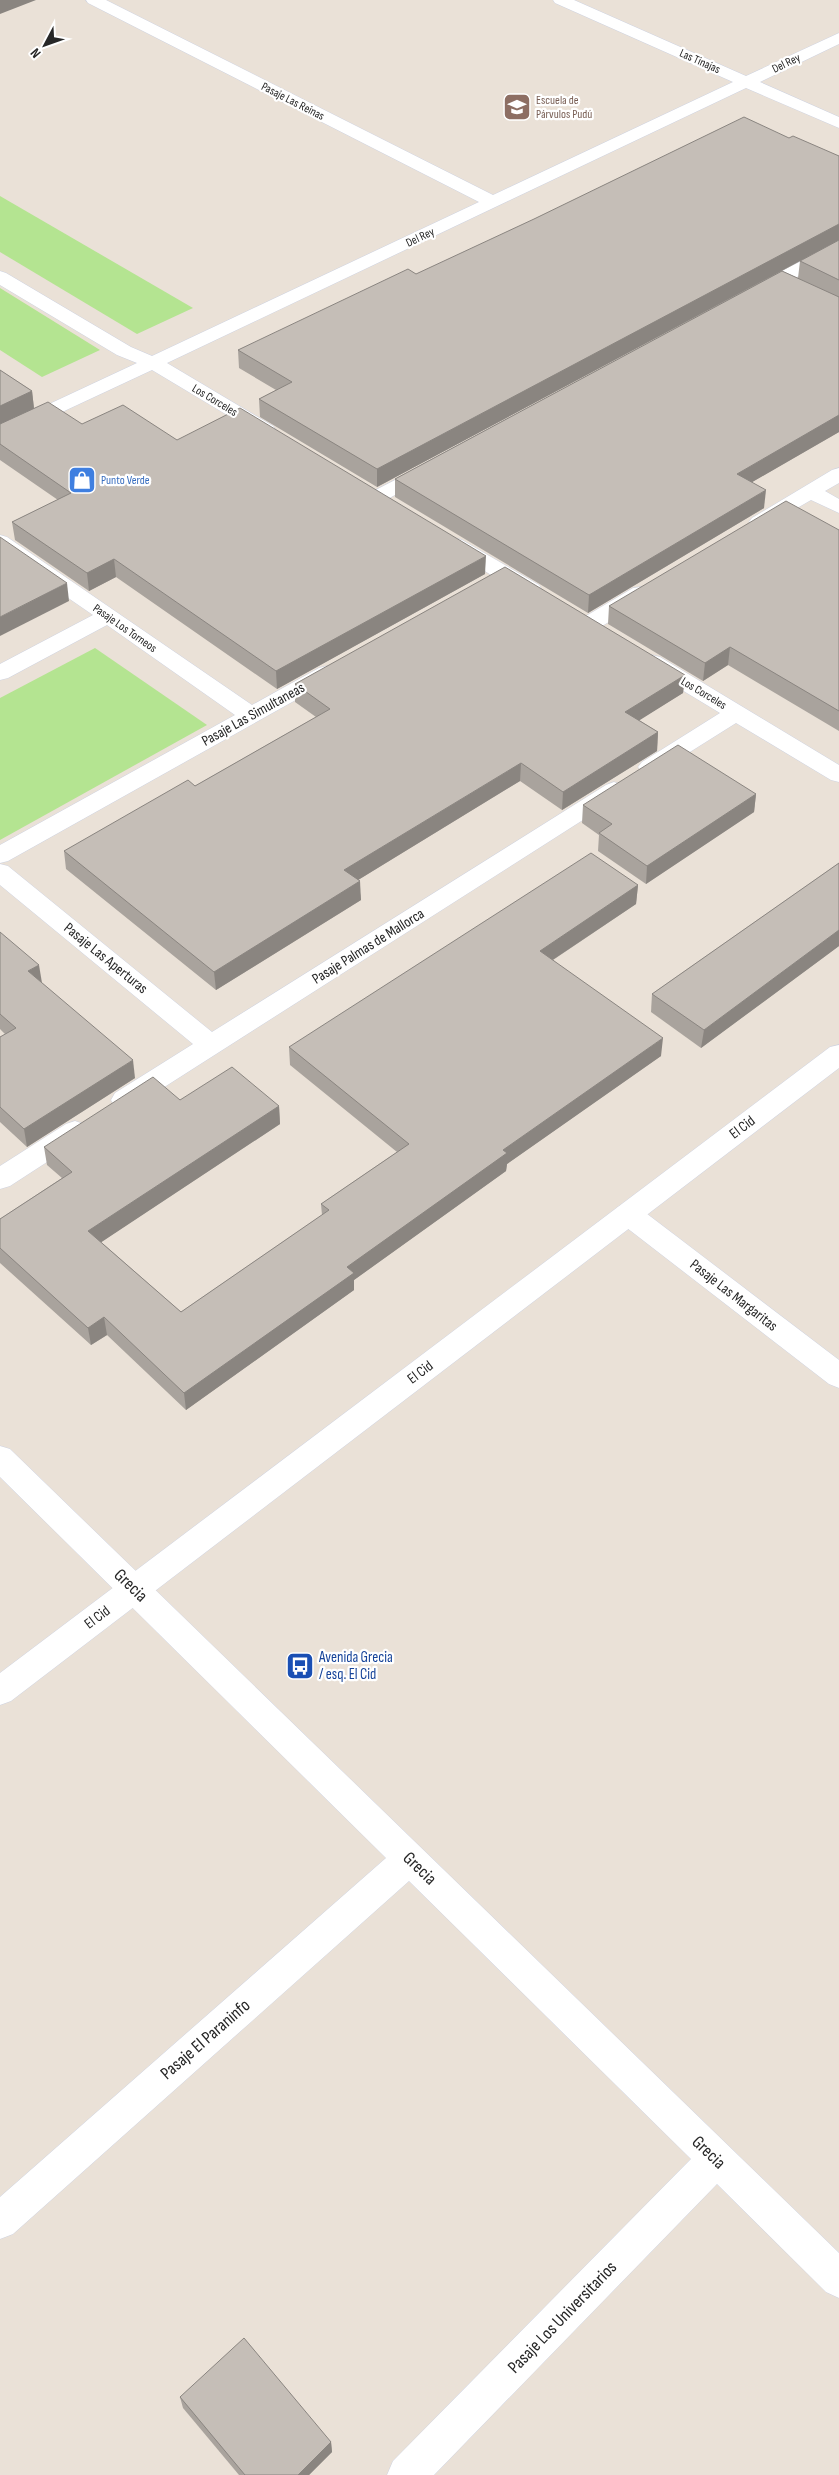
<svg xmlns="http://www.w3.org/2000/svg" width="839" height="2475" font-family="'Sofia Sans Condensed',sans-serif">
	<rect width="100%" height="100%" fill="#eae1d7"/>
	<g fill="#b4e491">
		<path d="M0,196L193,308L137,334L0,252Z"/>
		<path d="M0,288L100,350L42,377L0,350Z"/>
		<path d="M95,648L207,725L0,840V698Z"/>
	</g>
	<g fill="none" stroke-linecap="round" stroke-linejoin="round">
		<g stroke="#cdd2e1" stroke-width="1">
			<g id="street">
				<path d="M86,0H106L493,195L733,82L555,3L553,0H574L746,76L839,33V44L760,82L839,117V128L746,88L167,363L273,426L276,430L273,434H259L152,370L0,441V427L137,363L117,355L0,285V271L6,273L131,347L152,356L479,202L88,3Z"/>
				<path d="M839,242V254L764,295H750L748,291L750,287Z"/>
				<path d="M426,464L433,466L436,470L433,474L384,501L377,503L370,501L367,497L370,493Z"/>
				<path d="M839,468V483L825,491L839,499V513L811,500L766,526L759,528L752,526L749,522L752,518L832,470Z"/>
				<path d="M0,535L7,537L252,705L319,668L327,666L335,668L338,673L335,678L8,861L0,863V845L235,715L107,625L8,678L0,680V664L93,615L0,551Z"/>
				<path d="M455,538L462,540L539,585L542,590L539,595L531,596L523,595L448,548L445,544L448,540Z"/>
				<path d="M641,587L649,588L652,593L649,598L597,629L589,631L581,629L578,624L581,619L633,588Z"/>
				<path d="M652,655L660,657L839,765V782L831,780L736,723L658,772L650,774L642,772L638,767L642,762L720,713L644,667L641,662L644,657Z"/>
				<path d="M614,782L622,785L626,790L622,795L133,1107L124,1110L115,1107L111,1100L115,1093L193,1044L0,885V864L8,866L212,1032L606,785Z"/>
				<path d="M75,1121L84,1124L88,1131L84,1138L10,1186L0,1189V1166L66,1124Z"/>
				<path d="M628,1204L638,1207L839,1360V1388L829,1384L618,1221L614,1214L618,1207Z"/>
				<path d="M0,1446L10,1449L839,2253V2298L826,2292L717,2184L434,2475H387L393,2461L691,2159L409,1881L13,2234L0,2239V2197L386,1858L0,1477Z"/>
			</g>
		</g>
		<g stroke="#cdd2e1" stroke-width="1">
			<path id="secondary" d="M839,1045V1068L11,1701L0,1705V1673L830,1047Z"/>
		</g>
		<use href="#street" fill="#fff" fill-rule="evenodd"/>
		<use href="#secondary" fill="#fff" fill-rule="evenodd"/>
	</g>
	<g fill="#a9a39d" fill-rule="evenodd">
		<path d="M789,138L839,156V432L752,482L764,508L588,613L395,497V479L776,274L377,487L260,417L259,399L276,390L239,368L238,350L416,274ZM826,247L800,261L798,278L782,271Z"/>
		<path d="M0,370L32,391L34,408L82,424L177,440L485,574L277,689L116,577L89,591L15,540L12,522L58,500L0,460Z"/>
		<path d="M839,530V731L728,665L703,681L608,624L609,606Z"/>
		<path d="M685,675L683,693L639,720L658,732L657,751L562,810L520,781L358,880L361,900L216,990L66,869L64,851L195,786L316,717L295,702V684Z"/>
		<path d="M756,794L754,812L646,884L598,851L599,835L582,823L583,805Z"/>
		<path d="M839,863V946L701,1048L651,1012L652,994Z"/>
		<path d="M638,885L636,904L553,960L661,1056L507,1164L506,1171L354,1280V1290L186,1410L107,1335L91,1345L0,1263V1219L62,1178L47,1165L44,1147L180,1100L279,1106L280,1124L101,1242L181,1312L322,1215L321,1204L397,1152L290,1065L289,1047Z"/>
		<path d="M0,932L42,983L135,1078L27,1147L0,1122V1037L5,1034L0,1029Z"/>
		<path d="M180,2397L331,2442L332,2452L309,2475H239L183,2408Z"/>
	</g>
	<g fill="#8a8580">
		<path d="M0,0H36L0,14Z"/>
		<path d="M839,224V240L377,487V469Z"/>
		<path d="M32,391L34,409L0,425V406Z"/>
		<path d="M839,415V432L735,492L737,474Z"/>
		<path d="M766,490L764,508L588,613L589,595Z"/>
		<path d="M486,556L485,574L277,689L276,671Z"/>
		<path d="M114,559L116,577L89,591L87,573Z"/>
		<path d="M67,583L69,601L0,636V617Z"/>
		<path d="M730,647L728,665L703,681L705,663Z"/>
		<path d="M685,675L683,693L624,730L625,712Z"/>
		<path d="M658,732L657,751L562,810L563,792Z"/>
		<path d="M521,763L520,781L345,888L344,870Z"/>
		<path d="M756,794L754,812L646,884L647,866Z"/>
		<path d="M360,881L361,900L216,990L214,972Z"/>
		<path d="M638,885L636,904L539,969L540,951Z"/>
		<path d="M839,930V946L701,1048L704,1030Z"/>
		<path d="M39,965L42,983L28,971Z"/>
		<path d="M663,1038L661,1056L507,1164L506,1171L354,1280V1290L186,1410L184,1393L347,1267L503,1150Z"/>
		<path d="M133,1060L135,1078L27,1147L24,1129Z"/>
		<path d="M279,1106L280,1124L91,1249L88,1231Z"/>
		<path d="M104,1317L107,1335L91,1345L88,1328Z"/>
		<path d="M331,2442L332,2452L309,2475H298Z"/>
	</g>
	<g fill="#c5beb7" stroke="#8a8580">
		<path d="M744,117L789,138L793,136L839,156V224L377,469L259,399L292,382L238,350L408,269L416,274L534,219Z"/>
		<path d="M839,240V280L800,261Z"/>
		<path d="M782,271L839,297V415L737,474L766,490L589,595L395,479Z"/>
		<path d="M0,370L32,391L0,406Z"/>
		<path d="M48,402L82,424L123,405L177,440L240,408L486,556L276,671L114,559L87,573L12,522L71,493L0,444V424Z"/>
		<path d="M786,501L839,530V711L730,647L705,663L609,606Z"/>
		<path d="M0,537L67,583L0,617Z"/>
		<path d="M505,567L685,675L625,712L658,732L563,792L521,763L344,870L360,881L214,972L64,851L188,780L195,786L330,709L295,684Z"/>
		<path d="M678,745L756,794L647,866L599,833L612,824L583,805Z"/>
		<path d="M591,853L638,885L540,951L663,1038L503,1150L507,1153L347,1267L354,1273L184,1393L104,1317L88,1328L0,1248V1219L72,1172L44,1147L153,1077L180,1100L232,1067L279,1106L88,1231L181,1312L329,1210L321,1204L409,1144L289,1047Z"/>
		<path d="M839,863V930L704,1030L652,994Z"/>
		<path d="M0,932L39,965L28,971L133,1060L24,1129L0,1107V1037L16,1028L0,1014Z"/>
		<path d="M244,2338L331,2442L298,2475H245L180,2397Z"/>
	</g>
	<defs>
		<g id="school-square" transform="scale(1.4375)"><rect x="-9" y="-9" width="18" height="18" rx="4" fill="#8d6e63" stroke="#fff"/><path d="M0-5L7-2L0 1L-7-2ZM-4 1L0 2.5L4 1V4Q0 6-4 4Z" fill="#fff"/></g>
		<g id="shop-square" transform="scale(1.4375)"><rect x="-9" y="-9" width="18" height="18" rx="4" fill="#3f7fe0" stroke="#fff"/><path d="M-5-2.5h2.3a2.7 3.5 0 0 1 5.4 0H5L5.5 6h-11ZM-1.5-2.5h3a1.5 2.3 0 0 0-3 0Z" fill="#fff"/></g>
		<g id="bus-square" transform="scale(1.4375)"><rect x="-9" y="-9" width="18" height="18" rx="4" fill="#1a4fb4" stroke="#fff"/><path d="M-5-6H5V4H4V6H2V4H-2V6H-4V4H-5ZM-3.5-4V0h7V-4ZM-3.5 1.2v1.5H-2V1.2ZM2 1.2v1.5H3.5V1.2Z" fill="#fff"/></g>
	</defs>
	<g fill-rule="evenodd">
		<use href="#school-square" x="517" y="107"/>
		<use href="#shop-square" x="82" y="480"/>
		<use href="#bus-square" x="300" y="1666"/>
	</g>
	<g text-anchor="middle" stroke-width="4.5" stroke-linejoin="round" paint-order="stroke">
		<g font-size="12" fill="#272727" stroke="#fff">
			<text transform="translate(700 61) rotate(24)" y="4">Las Tinajas</text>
			<text transform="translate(786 63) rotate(-26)" y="4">Del Rey</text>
			<text transform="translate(293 101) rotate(27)" y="4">Pasaje Las Reinas</text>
			<text transform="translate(420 237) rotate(-25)" y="4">Del Rey</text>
			<text transform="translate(215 400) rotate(31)" y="4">Los Corceles</text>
			<text transform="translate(125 628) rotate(35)" y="4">Pasaje Los Torneos</text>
			<text transform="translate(704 693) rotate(31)" y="4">Los Corceles</text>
		</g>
		<g font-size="12" fill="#785e54" stroke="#fff" text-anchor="start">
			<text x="536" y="104">Escuela de<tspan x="536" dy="14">Párvulos Pudú</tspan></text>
		</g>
		<g font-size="12" fill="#366cbe" stroke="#fff" text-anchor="start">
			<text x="101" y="484">Punto Verde</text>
		</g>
		<g font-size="15" fill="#272727" stroke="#fff">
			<text transform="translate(253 714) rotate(-29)" y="5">Pasaje Las Simultaneas</text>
			<text transform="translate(368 946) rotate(-32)" y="5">Pasaje Palmas de Mallorca</text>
			<text transform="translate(106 958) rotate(39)" y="5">Pasaje Las Aperturas</text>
			<text transform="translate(742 1127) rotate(-37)" y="5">El Cid</text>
			<text transform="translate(734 1295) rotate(38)" y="5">Pasaje Las Margaritas</text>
			<text transform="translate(420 1372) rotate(-37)" y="5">El Cid</text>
			<text transform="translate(97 1617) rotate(-37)" y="5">El Cid</text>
		</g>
		<g font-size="15" fill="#164399" stroke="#fff" text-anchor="start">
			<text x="319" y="1662">Avenida Grecia<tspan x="319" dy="17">/ esq. El Cid</tspan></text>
		</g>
		<g font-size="18" fill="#272727" stroke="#fff">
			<text transform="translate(131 1585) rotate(44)" y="6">Grecia</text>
			<text transform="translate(420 1868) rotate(44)" y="6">Grecia</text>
			<text transform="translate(205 2039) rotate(-41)" y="6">Pasaje El Paraninfo</text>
			<text transform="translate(709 2152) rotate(44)" y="6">Grecia</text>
			<text transform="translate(562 2317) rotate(-46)" y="6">Pasaje Los Universitarios</text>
		</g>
	</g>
	<g transform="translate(45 45) rotate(229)" stroke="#ffffff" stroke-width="4" paint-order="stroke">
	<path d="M0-4L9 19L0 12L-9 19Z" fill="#272727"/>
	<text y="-8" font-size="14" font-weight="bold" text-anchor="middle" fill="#272727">N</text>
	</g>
</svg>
